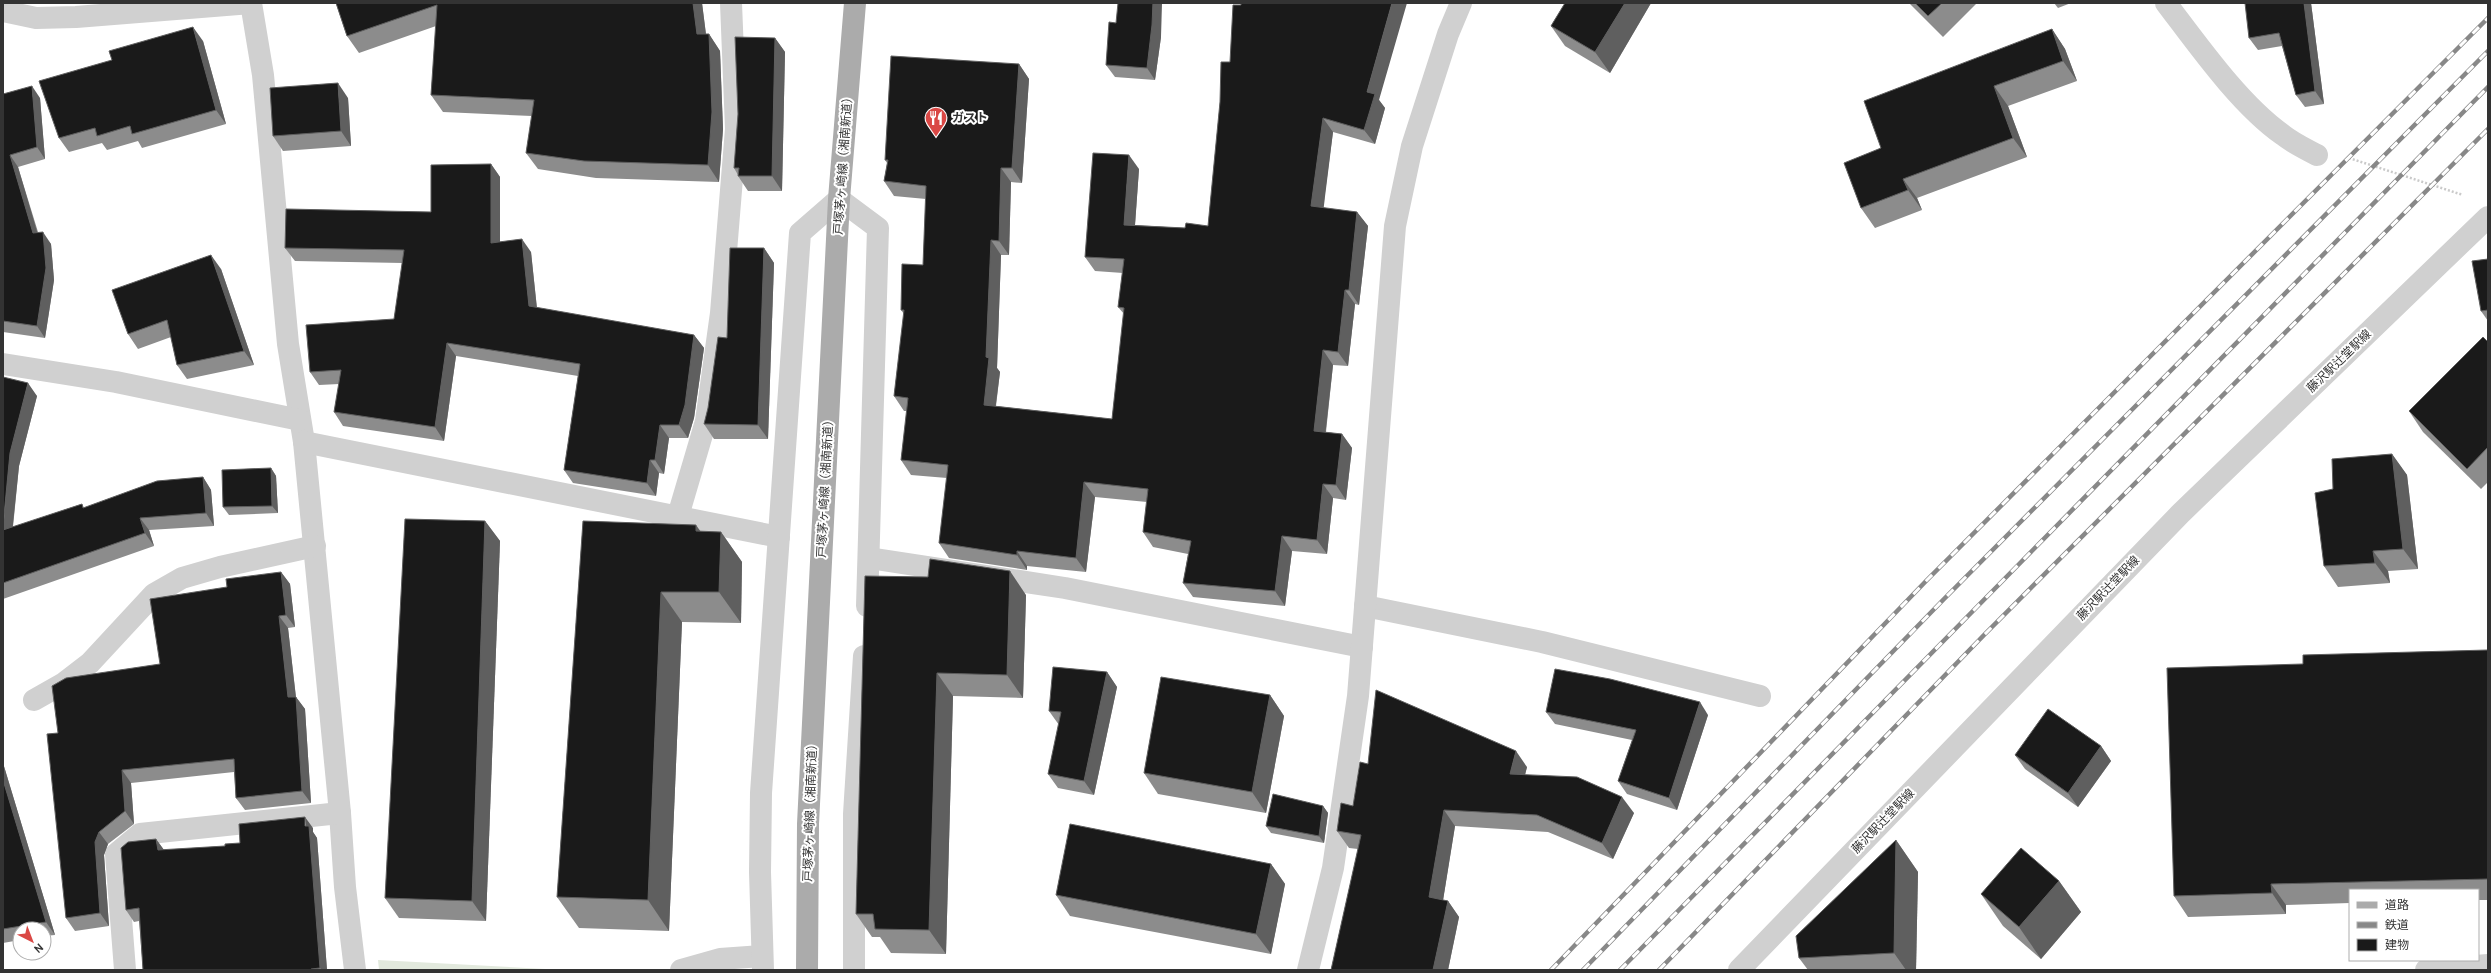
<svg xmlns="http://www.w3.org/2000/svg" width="2491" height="973" font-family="Cabin,'Noto Sans JP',sans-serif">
	<rect width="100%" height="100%" fill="#fff"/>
	<path fill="#e2e9dd" d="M378,960L564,970H379Z"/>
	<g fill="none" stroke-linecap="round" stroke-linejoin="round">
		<path stroke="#cacaca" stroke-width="2.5" stroke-dasharray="2 2" stroke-linecap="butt" d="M2349,158L2463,195"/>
		<path stroke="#d0d0d0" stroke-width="22" d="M3,11L36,18L76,17L251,3"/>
		<g stroke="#d0d0d0" stroke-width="22">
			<path d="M251,3L263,75L288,344L304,442L340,813L345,887L355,970"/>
			<path d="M2166,3C2198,45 2240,105 2283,135C2293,143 2306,149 2317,155"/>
			<path d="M3,364L116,382L300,420"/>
			<path d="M304,442L779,537"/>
			<path d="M678,516L706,421L721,313L736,129L731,3"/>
			<path d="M869,558L1065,588L1362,647"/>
			<path d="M1365,606L1542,642L1760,696"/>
			<path d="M34,700L64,683L90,663L154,594L182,578L220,567L315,546"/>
			<path d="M125,970L116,854L140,834L340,813"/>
			<path d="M681,970L720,959L762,956"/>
			<path d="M763,970L760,872L761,793L800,233L839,199L878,228L867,606"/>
			<path d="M854,970V814L864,656"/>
			<path d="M1308,970L1333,868L1358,696L1395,226L1412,146L1448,34L1461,3"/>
			<path d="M2426,970L2488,965"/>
		</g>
		<path stroke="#d0d0d0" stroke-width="22" d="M1739,970L2180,514L2488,217"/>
		<path stroke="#ababab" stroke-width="22" d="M807,970L808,824L839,199L855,3"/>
		<g stroke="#888" stroke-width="4.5">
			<g id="rail">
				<path d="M1551,970L1927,580L2488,18"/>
				<path d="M1583,970L1944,599L2488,51"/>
				<path d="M1620,970L2488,87"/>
				<path d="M1659,970L1984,635L2488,129"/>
			</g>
		</g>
		<use href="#rail" stroke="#fff" stroke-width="3" stroke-dasharray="9" stroke-linecap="butt"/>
	</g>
	<g fill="#8c8c8c">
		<path d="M336,3H702L706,34H709L720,51L723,129L719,182L596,178L538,169L526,153L532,116L443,112L431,95L436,26L359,53L347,36Z"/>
		<path d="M1565,3H1651L1610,73L1565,46L1551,26Z"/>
		<path d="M1909,3H1977L1943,37Z"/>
		<path d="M2054,3H2071L2058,8Z"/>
		<path d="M2311,3L2324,104L2305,107L2296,95L2282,46L2258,50L2249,38Z"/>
		<path d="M1116,23L1161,37L1155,80L1115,77L1106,65Z"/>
		<path d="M2052,29L2065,49L2077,81L2008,106L2027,157L1917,198L1922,210L1875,228L1861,208L1881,148Z"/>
		<path d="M775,38L785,52L782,191H748L738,176V175L734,168Z"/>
		<path d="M203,41L226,124L142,148L138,141L107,150L102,143L69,152L59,138Z"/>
		<path d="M1019,64L1029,79L1022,183L1011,182L1009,255H1001L997,368L1000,372L996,406L1112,419L1124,314L1118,307L1123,273L1095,271L1085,257L1139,169L1135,225L1185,228L1208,226L1220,102L1379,100L1385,108L1375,144L1333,132L1323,208L1357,212L1368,226L1359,305L1355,304L1348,366L1333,365L1326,432L1342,434L1352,448L1346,500L1333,498L1327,554L1292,551L1285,606L1193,597L1183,583L1188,554L1153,547L1143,532L1147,502L1095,497L1086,572L1027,566V570L949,558L939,543L947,478L911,475L901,460L907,411H904L894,396L904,314L901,310L923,265L926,199L894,196L884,181L887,163L885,160Z"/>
		<path d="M3,94L40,98L45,159L18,167L38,232L51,244L54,280L45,338L3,332Z"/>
		<path d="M348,98L351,146L283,151L273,136Z"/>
		<path d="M491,164L500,177V242L531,252L537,308L694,335L704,348L694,418L688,438H669L664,474L659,473L656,496L573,483L564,470L578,376L456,356L444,441L343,426L334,412L339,384L319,385L310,372L394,319L403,263L295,261L285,248L431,212Z"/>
		<path d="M764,248L774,263L768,439H714L704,424L727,338Z"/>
		<path d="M2488,259V321L2481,311Z"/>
		<path d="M221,269L254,365L187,379L177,365L171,337L138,349L128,334Z"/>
		<path d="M2488,342V482L2481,489L2423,432L2409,411Z"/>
		<path d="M3,377L37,396L19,466L13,527L82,504L84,508L203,477L211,490L214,526L149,530L154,546L3,599Z"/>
		<path d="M2392,454L2407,475L2418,569L2388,571L2390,583L2338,587L2324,566L2333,489Z"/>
		<path d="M271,468L276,476L278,513L229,515L223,507Z"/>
		<path d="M485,521L500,541L486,921L399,918L385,898Z"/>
		<path d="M583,521L701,532H721L742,562L741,623L682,622L669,931L579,928L557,897Z"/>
		<path d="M281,572L290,584L295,627L288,628L296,697L305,709L311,803L245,810L236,798L234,772L131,783L134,824L108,844L104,855L109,926L75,931L66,918L58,733L160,664Z"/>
		<path d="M865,576L1026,595L1023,698L953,696L946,954L891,953L880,937H872L856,914Z"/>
		<path d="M2488,650V900H2478V890H2350V903L2286,905V914L2188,917L2174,896L2303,664Z"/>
		<path d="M1107,672L1117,687L1094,795L1058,788L1048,774L1059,725L1049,711Z"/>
		<path d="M1270,695L1284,716L1266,813L1158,794L1144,773Z"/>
		<path d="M1546,712L1708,715L1677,810L1627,794L1618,781L1632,740L1555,724Z"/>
		<path d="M2101,746L2111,761L2078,807L2025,769L2015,755Z"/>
		<path d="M3,763L55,935L44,936V929H20V940L3,943Z"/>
		<path d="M1368,764L1527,767L1525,775L1634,813L1613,859L1548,832L1455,826L1443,900L1448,901L1459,917L1448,970H1331L1358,849L1349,848L1337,831L1353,806Z"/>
		<path d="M1323,806L1328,813L1324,843L1271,833L1266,826Z"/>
		<path d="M313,828V832L317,838L327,970H143L139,921L134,922L126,910L156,839L164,850L225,846Z"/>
		<path d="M1896,840L1918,872L1916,970H1808L1799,958Z"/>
		<path d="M1271,864L1285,884L1271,954L1070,916L1056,895Z"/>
		<path d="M2059,881L2081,912L2041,959L2003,926L1981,894Z"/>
	</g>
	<g fill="#5f5f5f">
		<path d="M693,3H702L708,51L697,34Z"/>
		<path d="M1153,3H1162L1161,37L1155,80L1147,68Z"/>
		<path d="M1392,3H1407L1379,100L1385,108L1375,144L1364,130L1367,92Z"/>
		<path d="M1625,3H1651L1610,73L1595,52Z"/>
		<path d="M2304,3H2311L2324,104L2315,91Z"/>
		<path d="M193,27L203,41L226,124L216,110Z"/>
		<path d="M2052,29L2065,49L2077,81L2063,61Z"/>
		<path d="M709,34L720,51L723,129L719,182L708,165Z"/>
		<path d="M775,38L785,52L782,191L772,176Z"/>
		<path d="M1019,64L1029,79L1022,183L1012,168Z"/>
		<path d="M338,83L348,98L351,146L341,131Z"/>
		<path d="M32,86L40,98L45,159L37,147Z"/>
		<path d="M1994,86L2008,106L2027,157L2013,138Z"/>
		<path d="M1323,118L1333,132L1322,221L1311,206Z"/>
		<path d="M10,155L18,167L41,245L33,233Z"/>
		<path d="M1129,155L1139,169L1134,239L1124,225Z"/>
		<path d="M491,164L500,177V256L491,243Z"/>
		<path d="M1001,168L1011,182L1009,255L999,241Z"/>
		<path d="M1903,179L1917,198L1922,210L1908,190Z"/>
		<path d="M1357,212L1368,226L1359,305L1349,290Z"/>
		<path d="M43,232L51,244L54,280L45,338L37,326Z"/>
		<path d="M522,239L531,252L538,319L529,306Z"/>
		<path d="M991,240L1001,255L997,368L1000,372L994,419L984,405Z"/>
		<path d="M764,248L774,263L768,439L758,425Z"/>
		<path d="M211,255L221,269L254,365L244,351Z"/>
		<path d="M1345,290L1355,304L1348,366L1338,352Z"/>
		<path d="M694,335L704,348L694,418L688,438L679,425Z"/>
		<path d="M447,343L456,356L444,441L435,427Z"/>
		<path d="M1323,350L1333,365L1324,446L1314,431Z"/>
		<path d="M28,383L37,396L19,466L11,543L3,531L10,453Z"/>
		<path d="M660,425L669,438L664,474L655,460Z"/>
		<path d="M1342,434L1352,448L1346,500L1336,485Z"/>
		<path d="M2392,454L2407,475L2418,569L2403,549Z"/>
		<path d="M650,460L659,473L656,496L647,483Z"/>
		<path d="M271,468L276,476L278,513L272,506Z"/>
		<path d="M203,477L211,490L214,526L206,513Z"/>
		<path d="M1084,482L1095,497L1086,572L1076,558Z"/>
		<path d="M1323,484L1333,498L1327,554L1317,540Z"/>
		<path d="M140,518L149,530L154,546L145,533Z"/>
		<path d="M485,521L500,541L486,921L472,901Z"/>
		<path d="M696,525L718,556L696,531Z"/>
		<path d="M721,532L742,562L741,623L719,592Z"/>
		<path d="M1282,536L1292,551L1285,606L1275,591Z"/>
		<path d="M1017,551L1027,566V570L1017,555Z"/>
		<path d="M2373,551L2388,571L2390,583L2375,563Z"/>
		<path d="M1010,571L1026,595L1023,698L1007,675Z"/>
		<path d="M281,572L290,584L295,627L286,615Z"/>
		<path d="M661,592L682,622L669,931L648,900Z"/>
		<path d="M279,616L288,628L297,707L296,697L305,709L311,803L302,791L288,697Z"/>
		<path d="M1107,672L1117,687L1094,795L1084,781Z"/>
		<path d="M937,673L953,696L946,954L929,930Z"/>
		<path d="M1270,695L1284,716L1266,813L1252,792Z"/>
		<path d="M1700,702L1708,715L1677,810L1669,798Z"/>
		<path d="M2101,746L2111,761L2078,807L2068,793Z"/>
		<path d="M1516,751L1527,767L1521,790L1510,774Z"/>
		<path d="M3,763L55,935L46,922L3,780Z"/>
		<path d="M122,770L131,783L134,824L125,811Z"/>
		<path d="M1622,797L1634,813L1613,859L1602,843Z"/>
		<path d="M1323,806L1328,813L1324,843L1319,836Z"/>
		<path d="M1444,810L1455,826L1441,913L1429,897Z"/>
		<path d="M305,817L313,828V832L317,838L327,970H322L320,968Z"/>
		<path d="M99,832L108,844L104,855L109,926L100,913L95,842Z"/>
		<path d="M156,839L164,850H158Z"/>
		<path d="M1896,840L1918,872L1916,970H1906L1894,953Z"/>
		<path d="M1271,864L1285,884L1271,954L1256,934Z"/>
		<path d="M2059,881L2081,912L2041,959L2019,927Z"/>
		<path d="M2271,884L2286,905V914L2272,893Z"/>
		<path d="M1448,901L1459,917L1448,970H1433Z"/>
	</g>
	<g fill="#1a1a1a" stroke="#5f5f5f">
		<path d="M336,3H693L697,34H709L712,112L708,165L584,161L526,153L534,100L431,95L437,5L347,36Z"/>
		<path d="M1118,3H1153L1152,25L1147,68L1106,65L1109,22L1116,23Z"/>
		<path d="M1241,3H1392L1367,92L1375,94L1364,130L1323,118L1311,206L1357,212L1349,290H1345L1338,352L1323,350L1314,431L1342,434L1336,485L1323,484L1317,540L1282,536L1275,591L1183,583L1191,541L1143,532L1148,489L1084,482L1076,558L1017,551V555L939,543L948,465L901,460L908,398L894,396L904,310H901L902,264L923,265L926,186L884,181L888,160H885L891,56L1019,64L1012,168H1001L999,241L991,240L986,357L989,358L984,405L1112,419L1124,308L1118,307L1124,259L1085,257L1093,153L1129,155L1124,225L1185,228L1186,223L1208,226L1220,102L1221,62H1230L1233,5H1241Z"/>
		<path d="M1565,3H1625L1595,52L1551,26Z"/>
		<path d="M1915,3H1942L1928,16Z"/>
		<path d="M2245,3H2304L2315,91L2296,95L2279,33L2249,38Z"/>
		<path d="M193,27L216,110L132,134L130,126L97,136L95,128L59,138L39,81L112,60L109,51Z"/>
		<path d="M2052,29L2063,61L1994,86L2013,138L1903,179L1908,190L1861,208L1844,163L1881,148L1864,101Z"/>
		<path d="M735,37L775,38L772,176H738L739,168H734L738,114Z"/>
		<path d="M338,83L341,131L273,136L270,88Z"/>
		<path d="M32,86L37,147L10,155L33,233L43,232L46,268L37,326L3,321V94Z"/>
		<path d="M491,164V243L522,239L529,306L694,335L685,405L679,425H660L655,460H650L647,483L564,470L580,364L447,343L435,427L334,412L341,370L310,372L306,325L394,319L404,250L285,248L286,209L431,212V165Z"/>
		<path d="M730,248H764L758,425L704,424L708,408L718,337L727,338Z"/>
		<path d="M211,255L244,351L177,365L167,320L128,334L112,290Z"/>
		<path d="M2488,259V310L2481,311L2472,261Z"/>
		<path d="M2483,337L2488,342V447L2467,469L2409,411Z"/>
		<path d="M3,377L28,383L10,453L3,526Z"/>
		<path d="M2392,454L2403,549L2373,551L2375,563L2324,566L2315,493L2333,489L2332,459Z"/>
		<path d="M271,468L272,506L223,507L222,470Z"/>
		<path d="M203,477L206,513L140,518L145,533L3,583V530L82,504L83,508L157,481Z"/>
		<path d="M405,519L485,521L472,901L385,898Z"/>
		<path d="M583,521L696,525V531L721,532L719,592H661L648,900L557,897Z"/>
		<path d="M930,559L1010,571L1007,675L937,673L929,930L875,929L873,914H856L865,576L928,577Z"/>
		<path d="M281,572L286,615L279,616L288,697H296L302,791L236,798L234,759L122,770L125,811L99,832L95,842L100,913L66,918L47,734L58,733L52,686L66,678L160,664L150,599L227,587L226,579Z"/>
		<path d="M2488,650V879L2271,884L2272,893L2174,896L2167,668L2303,664V655Z"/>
		<path d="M1053,667L1107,672L1084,781L1048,774L1061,712L1049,711Z"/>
		<path d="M1555,669L1610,679L1700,702L1669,798L1618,781L1636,730L1546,712Z"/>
		<path d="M1161,677L1270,695L1252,792L1144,773Z"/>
		<path d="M1376,690L1516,751L1510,774L1577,777L1622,797L1602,843L1537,815L1444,810L1429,897L1448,901L1433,970H1331L1361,835L1337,831L1341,803L1353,806L1360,762L1368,764Z"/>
		<path d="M2048,709L2101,746L2068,793L2015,755Z"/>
		<path d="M3,780L46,922L3,929Z"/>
		<path d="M1273,794L1323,806L1319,836L1266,826Z"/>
		<path d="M305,817V826H309L320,968L311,969V970H143L139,908L126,910L121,848L128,842L156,839L158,850L225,846V844L240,843L239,824Z"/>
		<path d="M1070,824L1271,864L1256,934L1056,895Z"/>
		<path d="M1896,840L1894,953L1799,958L1796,936Z"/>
		<path d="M2021,848L2059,881L2019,927L1981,894Z"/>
	</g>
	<defs>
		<g id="restaurant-pin" transform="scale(1.15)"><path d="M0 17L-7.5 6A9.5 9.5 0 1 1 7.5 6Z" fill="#da4845" stroke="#fff"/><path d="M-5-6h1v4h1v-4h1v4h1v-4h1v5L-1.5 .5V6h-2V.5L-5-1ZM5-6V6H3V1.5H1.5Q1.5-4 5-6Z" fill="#fff"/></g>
	</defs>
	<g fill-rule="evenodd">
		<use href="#restaurant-pin" x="936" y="118"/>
	</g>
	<g text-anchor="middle" stroke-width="4" stroke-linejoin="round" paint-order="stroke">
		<g font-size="12" font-weight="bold" fill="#333" stroke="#fff" text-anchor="start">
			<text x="952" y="122">ガスト</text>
		</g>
		<g font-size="12" fill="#333" stroke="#fff">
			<text transform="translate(843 163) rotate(-86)" y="4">戸塚茅ヶ崎線（湘南新道）</text>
			<text transform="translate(2339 361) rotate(-44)" y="4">藤沢駅辻堂駅線</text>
			<text transform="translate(825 486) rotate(-87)" y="4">戸塚茅ヶ崎線（湘南新道）</text>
			<text transform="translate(2108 588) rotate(-46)" y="4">藤沢駅辻堂駅線</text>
			<text transform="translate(810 810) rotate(-88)" y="4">戸塚茅ヶ崎線（湘南新道）</text>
			<text transform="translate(1883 821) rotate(-46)" y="4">藤沢駅辻堂駅線</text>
		</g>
	</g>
	<rect width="2491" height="973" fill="none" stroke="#333333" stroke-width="8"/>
	<rect x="2349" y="889" width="130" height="72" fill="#ffffff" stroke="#adadad"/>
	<rect x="2357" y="902" width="20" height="6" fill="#ababab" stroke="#adadad"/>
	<text x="2385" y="909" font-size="12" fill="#333333">道路</text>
	<rect x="2357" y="922" width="20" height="6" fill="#888888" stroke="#adadad"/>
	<text x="2385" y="929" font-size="12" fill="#333333">鉄道</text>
	<rect x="2357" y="939" width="20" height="12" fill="#1a1a1a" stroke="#adadad"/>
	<text x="2385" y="949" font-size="12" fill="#333333">建物</text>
	<g transform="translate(32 941) rotate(138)"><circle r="19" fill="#ffffff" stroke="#adadad"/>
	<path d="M0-3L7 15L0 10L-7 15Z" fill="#da4845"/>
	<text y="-6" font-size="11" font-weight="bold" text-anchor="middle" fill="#333333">N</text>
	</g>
</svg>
